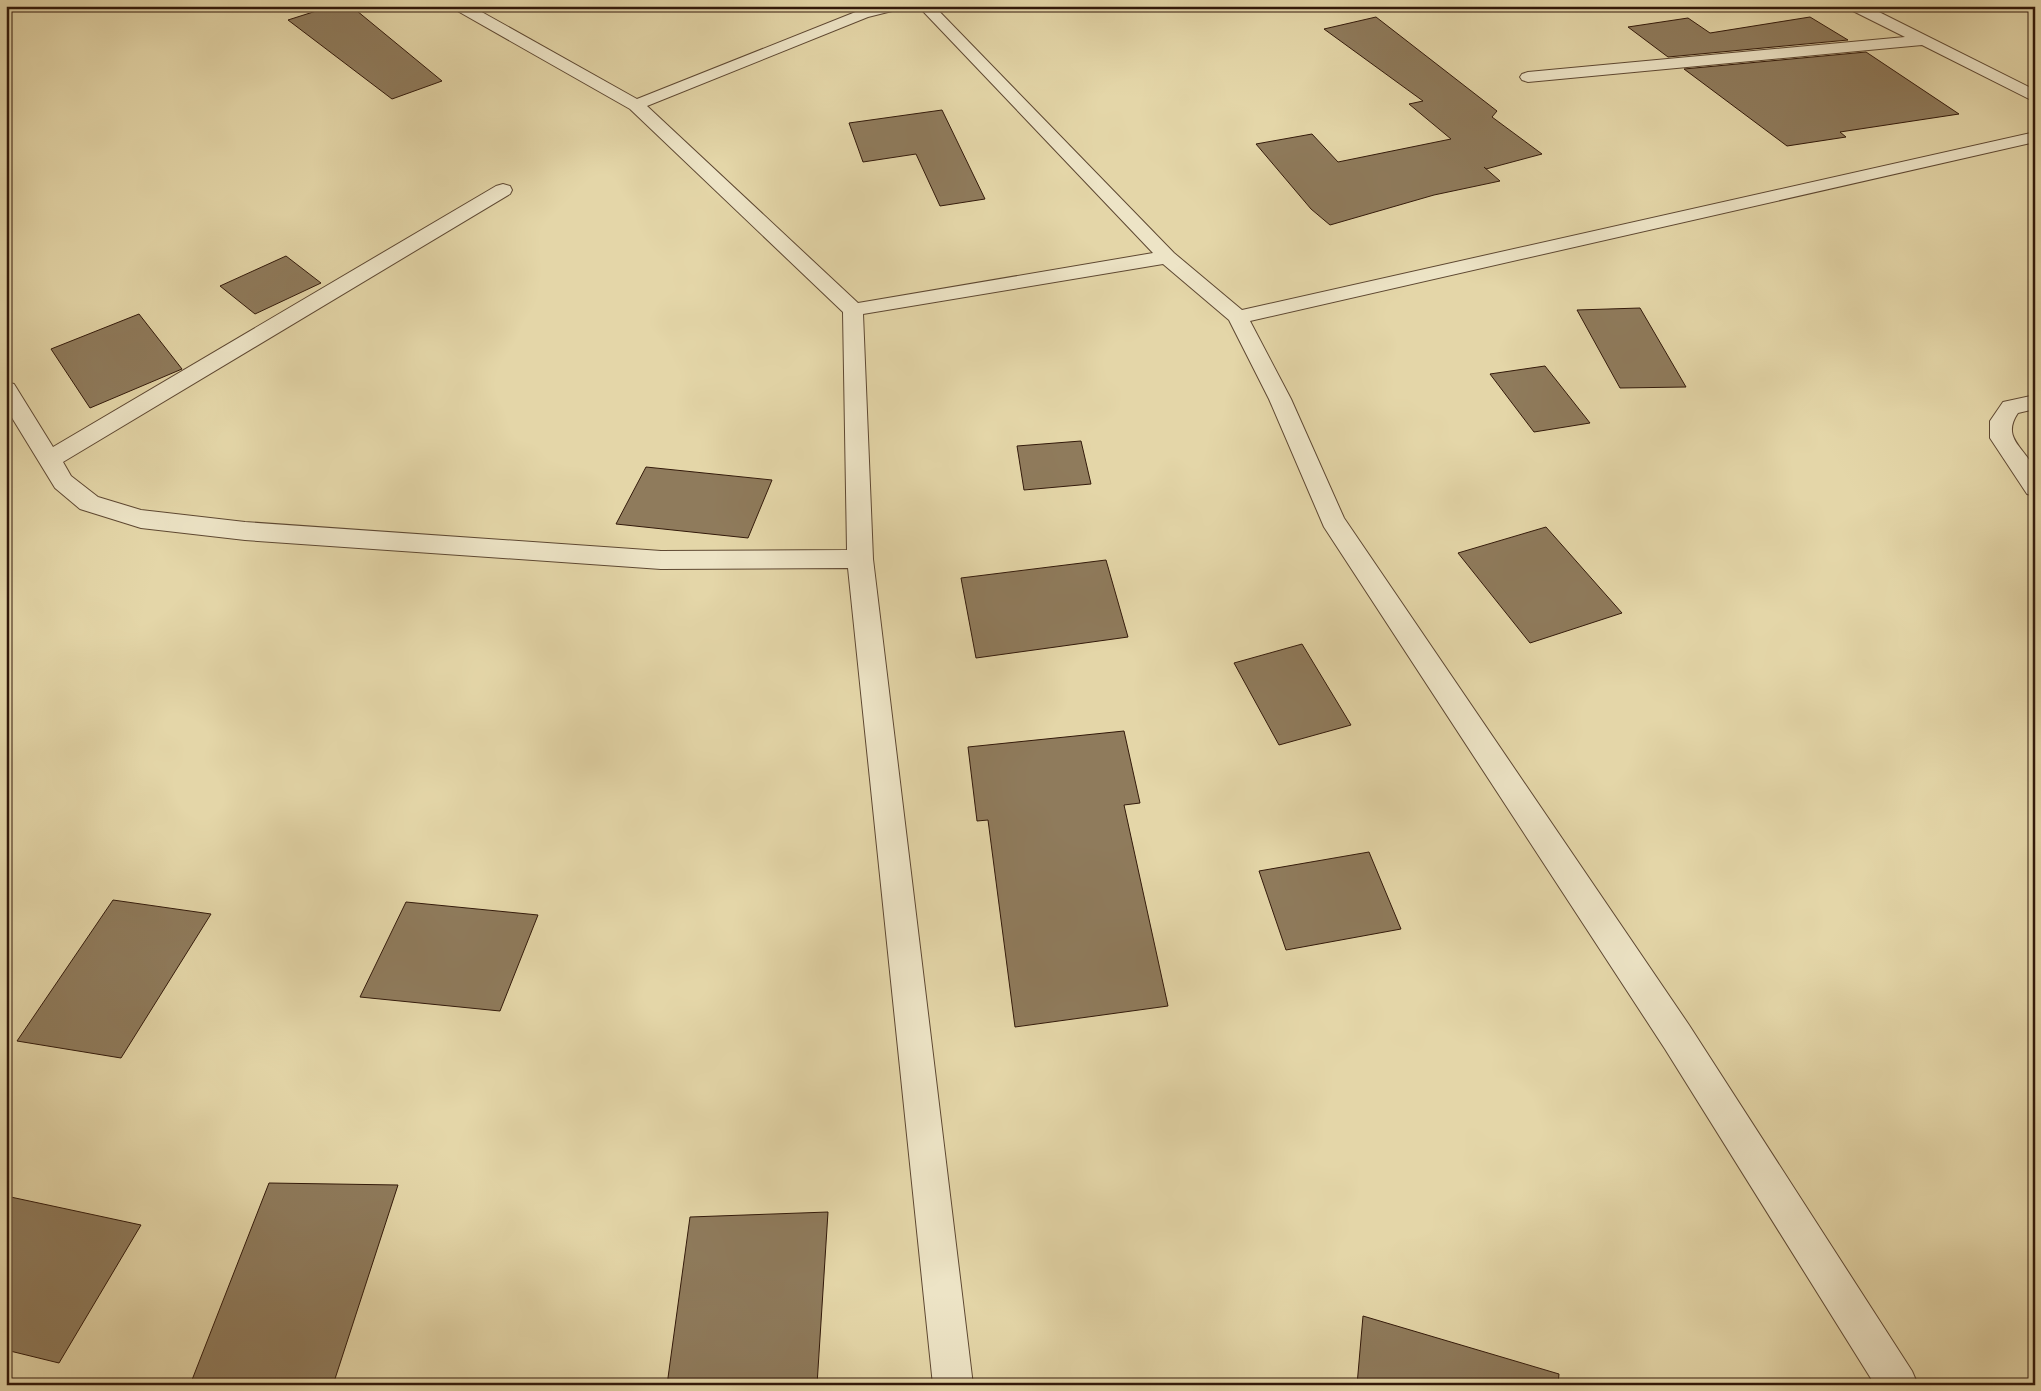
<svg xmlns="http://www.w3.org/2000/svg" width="2041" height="1391" font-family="'EB Garamond',serif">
	<rect width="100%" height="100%" fill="#e4d6a8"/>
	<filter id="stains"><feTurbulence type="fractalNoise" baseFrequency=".004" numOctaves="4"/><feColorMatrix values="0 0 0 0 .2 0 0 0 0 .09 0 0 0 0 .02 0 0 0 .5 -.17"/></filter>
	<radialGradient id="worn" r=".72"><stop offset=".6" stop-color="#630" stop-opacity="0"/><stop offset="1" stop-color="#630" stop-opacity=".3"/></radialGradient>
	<g fill="#8f7b5c" stroke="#32190a">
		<path d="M332,6H351L442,81L392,99L288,20Z"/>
		<path d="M1376,17L1497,111L1492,117L1542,154L1486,169L1484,167L1500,181L1434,195L1330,225L1311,209L1256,144L1312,134L1338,162L1451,139L1409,104L1423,101L1324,29Z"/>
		<path d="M1810,17L1848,40L1668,57L1628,27L1688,18L1710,33Z"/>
		<path d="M1866,52L1959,114L1840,132L1846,137L1787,146L1684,69Z"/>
		<path d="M942,110L985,199L940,206L916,154L863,162L849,123Z"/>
		<path d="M286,256L321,283L255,314L220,286Z"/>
		<path d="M1640,308L1686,387L1620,388L1577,310Z"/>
		<path d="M139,314L182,369L90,408L51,349Z"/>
		<path d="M1545,366L1590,423L1534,432L1490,374Z"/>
		<path d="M1081,441L1091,484L1024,490L1017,446Z"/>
		<path d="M646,467L772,480L748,538L616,524Z"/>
		<path d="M1546,527L1622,613L1530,643L1458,553Z"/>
		<path d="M1106,560L1128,637L976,658L961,578Z"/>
		<path d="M1302,644L1351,725L1279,745L1234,663Z"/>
		<path d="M1124,731L1140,803L1124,805L1168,1006L1015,1027L988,820L977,821L968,747Z"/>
		<path d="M1369,852L1401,929L1286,950L1259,871Z"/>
		<path d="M113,900L211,914L121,1058L17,1041Z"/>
		<path d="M406,902L538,915L500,1011L360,997Z"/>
		<path d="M269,1183L398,1185L333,1385H190Z"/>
		<path d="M6,1196L141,1225L59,1363L6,1350Z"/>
		<path d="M828,1212L817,1385H667L690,1217Z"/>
		<path d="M1363,1316L1559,1374L1558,1385H1357Z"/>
	</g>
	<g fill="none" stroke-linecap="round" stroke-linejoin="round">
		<g stroke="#5e4832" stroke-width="2">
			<g id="minor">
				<path d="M452,6H471L637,99L858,11L876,6H902L900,9L868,17L647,106L858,303L1153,253L918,6H934L1174,253L1242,310L2035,132V142L1250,321L1291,399L1344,518L1689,1025L1912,1371L1918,1385H1875L1665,1049L1324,527L1269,399L1229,320L1163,264L863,314L873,559L973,1385H933L848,568L661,569L245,540L141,528L80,509L55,488L6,408V382L14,384L53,447L496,186L503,184L510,186L512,190L510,194L63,462L71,476L98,497L141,510L245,522L661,551L847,550L843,312L630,109L454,9Z"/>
				<path d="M1847,6H1867L2035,90V102L1922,45L1528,82L1522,80L1520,77L1522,74L1528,72L1905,37L1849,9Z"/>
				<path d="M2035,395V409L2018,413C2001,438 2024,447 2034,468C2037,475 2035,488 2035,496L2027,494L1990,438V421L2003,402Z"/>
			</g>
		</g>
		<use href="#minor" fill="#ede4c6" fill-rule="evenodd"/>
	</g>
	<rect width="2041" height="1391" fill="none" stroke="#e4d6a8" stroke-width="25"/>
	<rect x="8" y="8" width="2026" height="1376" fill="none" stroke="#32190a" stroke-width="2.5"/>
	<rect x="12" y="12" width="2016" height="1366" fill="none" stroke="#32190a"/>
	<rect width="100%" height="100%" filter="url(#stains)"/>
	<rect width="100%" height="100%" fill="url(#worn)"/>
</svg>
